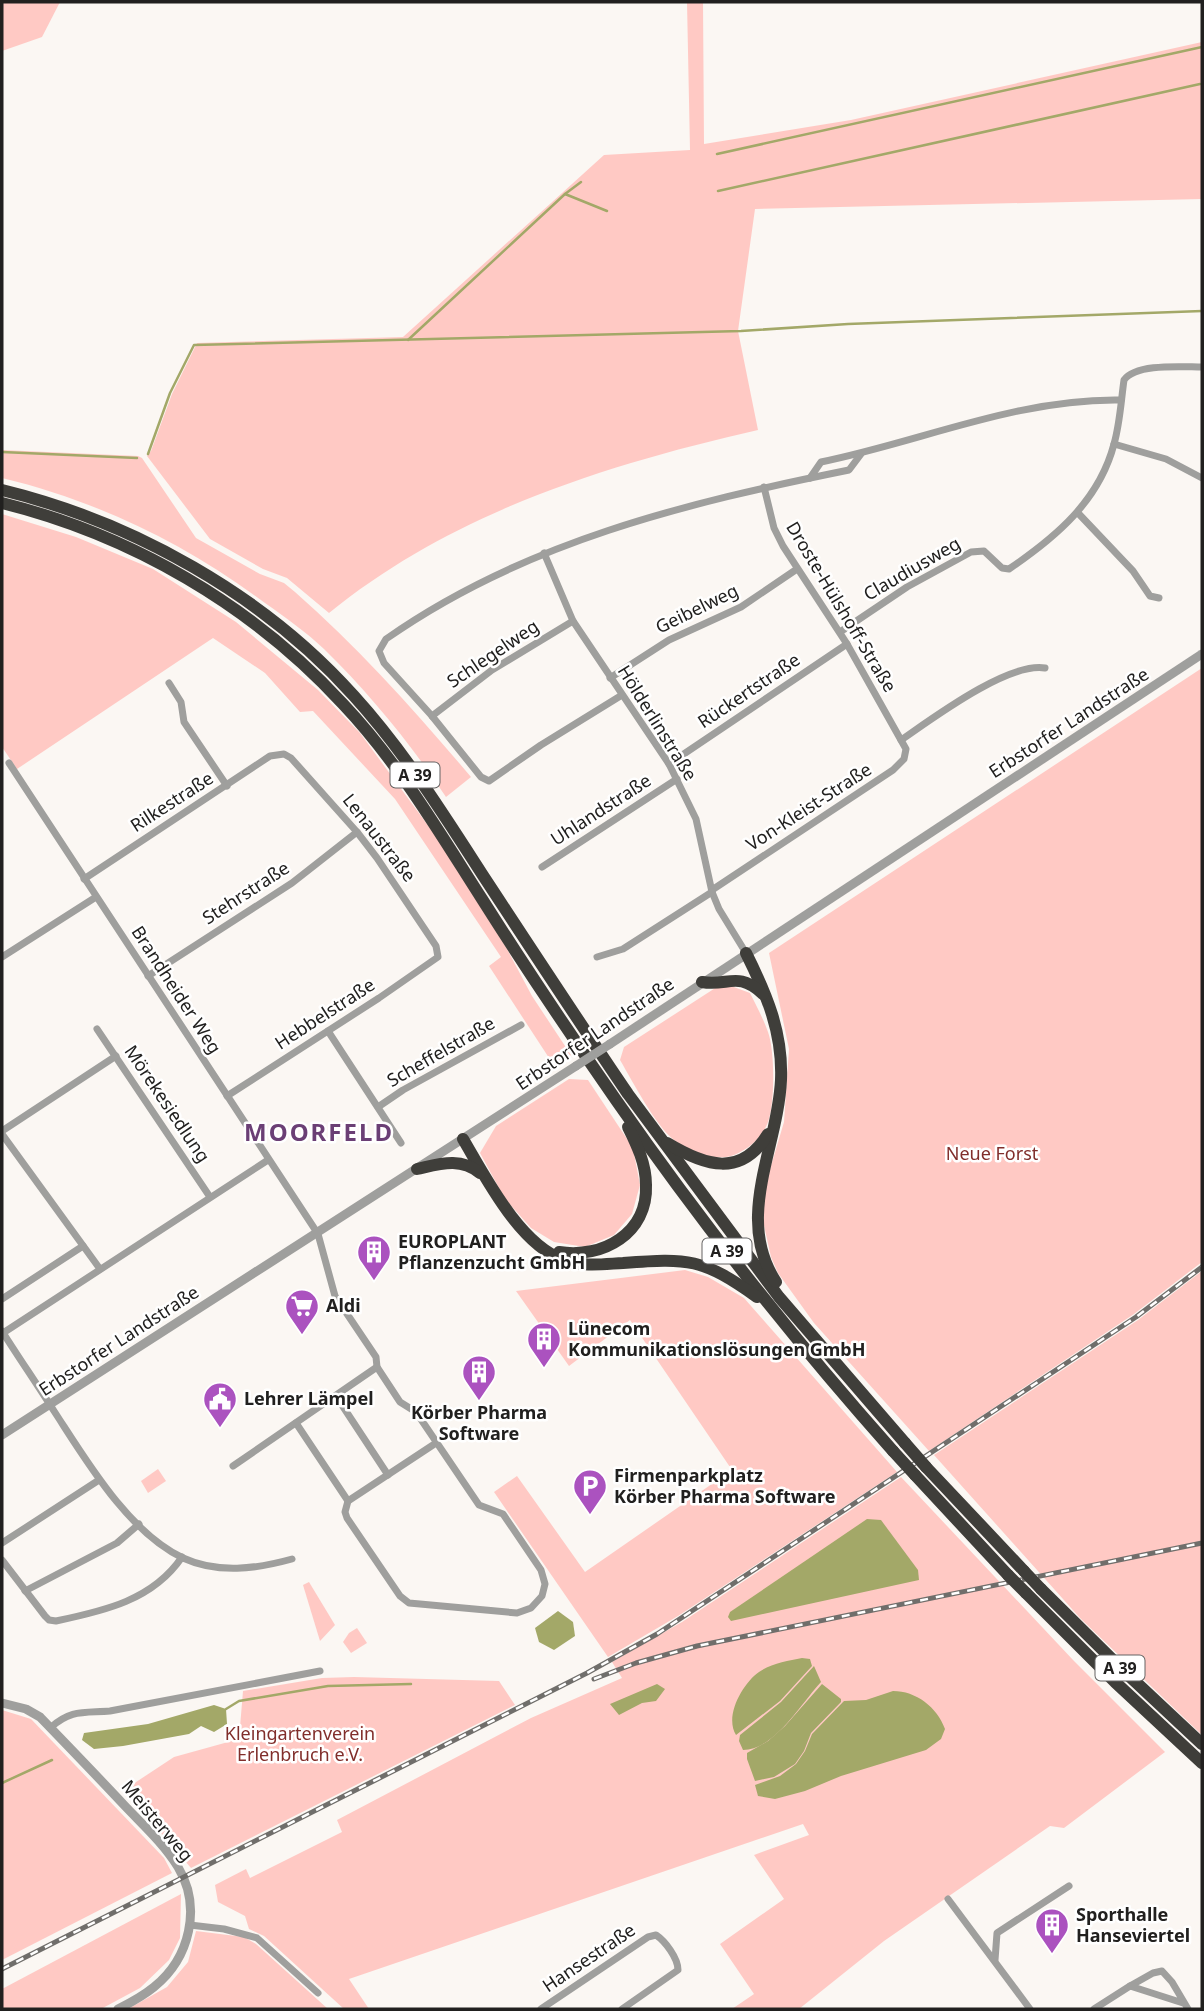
<svg xmlns="http://www.w3.org/2000/svg" width="1204" height="2011" font-family="'Noto Sans',sans-serif">
	<rect width="100%" height="100%" fill="#fbf7f3"/>
	<g fill="#ffc9c4">
		<path d="M2,2H60L42,37L2,51Z"/>
		<path d="M687,2H703L704,144L851,120L1202,42V199L755,209L738,331L758,430C605,465 452,513 329,613L287,578L263,569L210,539L147,456L151,451L172,394L197,343L403,337L604,155L690,150Z"/>
		<path d="M2,450L138,456L142,458L196,538L260,574L284,583L295,592C359,648 416,712 471,777L446,797C411,744 369,693 324,649C306,632 285,617 265,603C186,544 98,501 2,478Z"/>
		<path d="M2,514L76,537L153,569L236,622L318,690L360,733L435,835L507,949L532,996L571,1055L553,1064L489,966L501,957L395,799L313,711L300,712L265,673L213,638L17,769L2,747Z"/>
		<path d="M1202,668V1262L1134,1314L929,1451L814,1323L778,1273L771,1257L763,1221L765,1186L784,1122L789,1049L769,953Z"/>
		<path d="M723,983L750,993C756,1005 763,1018 768,1032C775,1051 775,1103 768,1122C762,1138 749,1149 734,1155C716,1162 689,1152 674,1140C655,1125 633,1082 620,1060L624,1047Z"/>
		<path d="M569,1079L588,1080L633,1148L640,1185L632,1214L614,1235L585,1247L554,1242L531,1228L505,1199L480,1153L496,1126Z"/>
		<path d="M685,1270L708,1277L744,1298L897,1472L678,1616L608,1657L494,1492L517,1476L585,1572L732,1470L630,1320L569,1366L516,1291Z"/>
		<path d="M1202,1271V1735L1080,1618L934,1455L1138,1320Z"/>
		<path d="M158,1469L166,1481L148,1493L141,1481Z"/>
		<path d="M901,1477L1074,1661L1165,1752L1064,1828L1050,1826L884,1941L799,2009H732L754,1994L720,1944L784,1899L754,1855L809,1835L803,1824L349,1979L369,2009H344L264,1936L249,1929L245,1916L218,1902L215,1885L246,1869L250,1878L342,1832L337,1820L531,1718L622,1678L612,1662L682,1622Z"/>
		<path d="M309,1582L335,1625L320,1641L303,1585Z"/>
		<path d="M357,1628L367,1643L351,1653L343,1642L349,1633Z"/>
		<path d="M354,1677L499,1681L515,1705L191,1868L124,1790L174,1757L239,1739L243,1691L322,1678Z"/>
		<path d="M2,1710L31,1719L164,1858L172,1873L2,1960Z"/>
		<path d="M181,1894L180,1938L169,1960L140,1988L101,2009H2V1989Z"/>
		<path d="M196,1931L244,1937L256,1944L328,2009H128L167,1987L188,1962Z"/>
	</g>
	<g fill="#a3a868">
		<path d="M867,1519L881,1520L918,1570L919,1580L731,1621L728,1617L730,1612Z"/>
		<path d="M558,1611L573,1622L575,1636L554,1650L539,1642L535,1628Z"/>
		<path d="M802,1658L810,1659L812,1666L780,1701L736,1735C724,1716 743,1683 759,1672C772,1663 788,1661 802,1658Z"/>
		<path d="M814,1666L821,1682C802,1702 775,1750 743,1750L739,1741L740,1735L781,1702Z"/>
		<path d="M657,1684L665,1689L656,1701L642,1703L619,1715L610,1704Z"/>
		<path d="M822,1684L841,1699V1702L811,1733L804,1751L795,1764L774,1777L755,1781L747,1759V1753L768,1741L785,1726Z"/>
		<path d="M893,1691C916,1691 937,1707 945,1729L941,1739L926,1750L841,1776L805,1791L775,1799L758,1796L755,1785L780,1776L796,1764L805,1751L812,1734L844,1701L866,1700Z"/>
		<path d="M214,1705L226,1709L227,1724L214,1732L201,1726L189,1734L123,1746L94,1749L82,1740L84,1733L148,1724Z"/>
	</g>
	<g fill="none" stroke-linecap="round" stroke-linejoin="round">
		<g stroke="#a3a868" stroke-width="2.5">
			<path d="M717,154L1202,47"/>
			<path d="M718,191L1200,84"/>
			<path d="M565,194L581,182"/>
			<path d="M408,340L565,194L607,211"/>
			<path d="M2,452L137,458"/>
			<path d="M148,454L170,393L194,345L741,331L848,324L1202,311"/>
			<path d="M226,1709L239,1701L328,1686L411,1684"/>
			<path d="M2,1783L52,1760"/>
		</g>
		<g stroke="#9f9f9d" stroke-width="7">
			<path d="M1114,444L1166,459L1202,478"/>
			<path d="M810,478L821,462C920,442 1018,398 1121,400"/>
			<path d="M1078,513L1133,571L1150,596L1159,598"/>
			<path d="M544,553L573,621L669,764L696,819L712,892L719,909L746,953"/>
			<path d="M840,632L907,587L971,552L984,551L1002,568L1009,569C1056,537 1099,501 1114,444C1120,423 1121,401 1124,380C1136,363 1182,367 1202,367"/>
			<path d="M610,678L669,640L741,607L797,569"/>
			<path d="M169,683L181,702L184,722L227,786"/>
			<path d="M622,695L541,745L489,781L481,777L432,716L384,663L379,651L386,639C524,542 686,503 849,470L861,454"/>
			<path d="M432,716L492,670L573,621"/>
			<path d="M901,740C933,718 1008,662 1045,668"/>
			<path d="M9,763L318,1234L335,1296L376,1357L377,1367L400,1402L416,1412L479,1505L503,1514L541,1570L545,1584L542,1596L531,1608L517,1613L409,1603L400,1596L347,1518L345,1512L348,1501L436,1443"/>
			<path d="M669,764L847,644"/>
			<path d="M542,867L677,779"/>
			<path d="M84,879L270,756L284,754L291,758L357,832L377,858L436,946L438,957L379,998L227,1096"/>
			<path d="M712,890L893,770L904,759L906,749L847,644L783,546L774,528L764,487"/>
			<path d="M2,957L96,897"/>
			<path d="M597,957L623,949L712,892"/>
			<path d="M148,976L292,883L357,832"/>
			<path d="M97,1029L210,1197"/>
			<path d="M328,1031L401,1143"/>
			<path d="M378,1107L403,1090L521,1025"/>
			<path d="M2,1131L116,1056"/>
			<path d="M2,1134L100,1269"/>
			<path d="M2,1299L83,1246"/>
			<path d="M2,1331C19,1358 37,1384 54,1411C86,1460 128,1532 183,1558C218,1574 256,1569 292,1559"/>
			<path d="M3,1333L268,1160"/>
			<path d="M336,1396L388,1475"/>
			<path d="M296,1423L348,1501"/>
			<path d="M233,1466L377,1367"/>
			<path d="M2,1543L99,1480"/>
			<path d="M2,1560L45,1616L49,1620L56,1621C104,1611 153,1600 182,1557"/>
			<path d="M25,1591L117,1543L139,1524"/>
			<path d="M50,1728C71,1709 84,1713 110,1711L320,1671"/>
			<path d="M948,1899L1030,2009"/>
			<path d="M190,1925L224,1929L257,1938L318,1993"/>
			<path d="M995,1960L997,1933L1069,1886"/>
			<path d="M1183,2003L1130,1986L1153,1973L1162,1971L1172,1982L1188,2009"/>
			<path d="M541,2009L648,1937L656,1935C665,1941 678,1958 678,1970L622,2009"/>
			<path d="M1094,2009L1130,1986"/>
		</g>
		<g stroke="#9f9f9d" stroke-width="9">
			<path d="M610,1044L1202,654"/>
			<path d="M2,1435L576,1066"/>
			<path d="M2,1703L26,1709L40,1717C68,1746 97,1776 125,1806C143,1825 164,1844 178,1867C202,1907 190,1958 154,1987C143,1996 130,2003 118,2009"/>
		</g>
		<g stroke="#3f3e3a" stroke-width="12">
			<path d="M2,490C133,522 264,595 354,696C404,751 444,815 484,877C532,950 579,1022 628,1094L779,1297L905,1443"/>
			<path d="M2,503C131,535 252,605 343,704C398,762 439,832 482,899C525,967 570,1034 616,1100C701,1222 794,1340 893,1451"/>
			<path d="M746,953C767,995 783,1033 781,1080C778,1148 734,1218 776,1282"/>
			<path d="M702,982C728,987 737,970 763,994"/>
			<path d="M463,1139C486,1178 520,1245 564,1260C583,1267 603,1264 623,1263C689,1258 702,1258 757,1297"/>
			<path d="M667,1143C705,1166 741,1178 768,1134"/>
			<path d="M417,1169C440,1164 460,1157 480,1173"/>
			<path d="M559,1252C603,1259 648,1233 646,1185C646,1164 637,1145 628,1127"/>
			<path d="M926,1467L1024,1571"/>
			<path d="M915,1475L1008,1575"/>
			<path d="M1041,1589L1125,1672L1202,1744"/>
			<path d="M1026,1593L1115,1682L1202,1763"/>
		</g>
		<g stroke="#706e6b" stroke-width="5">
			<g id="rail">
				<path d="M594,1679L636,1663L697,1646L1202,1543"/>
				<path d="M2,1969L587,1673L657,1634L1136,1317L1202,1267"/>
			</g>
		</g>
		<use href="#rail" stroke="#fff" stroke-width="2.5" stroke-dasharray="8" stroke-linecap="butt"/>
		<path stroke="#9f9f9d" stroke-width="9" d="M576,1066L610,1044"/>
		<g stroke="#3f3e3a" stroke-width="12">
			<path d="M905,1443L926,1467"/>
			<path d="M893,1451L915,1475"/>
			<path d="M1024,1571L1041,1589"/>
			<path d="M1008,1575L1026,1593"/>
		</g>
	</g>
	<defs>
		<g id="building-pin" transform="scale(1.75)"><path d="M0 17L-7.5 6A9.5 9.5 0 1 1 7.5 6Z" fill="#ab52bf" stroke="#fff"/><path d="M-4-6H4V6H1V3H-1V6H-4ZM-2.5-4.3h1.7v1.8h-1.7ZM.8-4.3h1.7v1.8H.8ZM-2.5-1h1.7V.8h-1.7ZM.8-1h1.7V.8H.8Z" fill="#fff"/></g>
		<g id="supermarket-pin" transform="scale(1.75)"><path d="M0 17L-7.5 6A9.5 9.5 0 1 1 7.5 6Z" fill="#ab52bf" stroke="#fff"/><path d="M-6-5.5h2.5l.6 2H6L4.5 2H-2.5L-4.4-4H-6ZM-1.5 3.2a1.3 1.3 0 1 0 .1 0ZM3 3.2a1.3 1.3 0 1 0 .1 0Z" fill="#fff"/></g>
		<g id="civic-pin" transform="scale(1.75)"><path d="M0 17L-7.5 6A9.5 9.5 0 1 1 7.5 6Z" fill="#ab52bf" stroke="#fff"/><path d="M-.6-6.5H3V-4.5H.6V-3L4-1V1h2V6H-6V1h2V-1L-.6-3ZM-1.2 2.5V6h2.4V2.5Z" fill="#fff"/></g>
		<g id="parking-pin" transform="scale(1.75)"><path d="M0 17L-7.5 6A9.5 9.5 0 1 1 7.5 6Z" fill="#ab52bf" stroke="#fff"/><path d="M-3.5-5.5H1a3.5 3.5 0 0 1 0 7H-1V5.5H-3.5ZM-1-3.4V-.6H.8a1.4 1.4 0 0 0 0-2.8Z" fill="#fff"/></g>
	</defs>
	<g fill-rule="evenodd">
		<use href="#building-pin" x="374" y="1252"/>
		<use href="#supermarket-pin" x="302" y="1306"/>
		<use href="#building-pin" x="544" y="1339"/>
		<use href="#building-pin" x="479" y="1372"/>
		<use href="#civic-pin" x="220" y="1399"/>
		<use href="#parking-pin" x="590" y="1486"/>
		<use href="#building-pin" x="1052" y="1925"/>
	</g>
	<g text-anchor="middle" stroke-width="5" stroke-linejoin="round" paint-order="stroke">
		<g fill="#fff" stroke="#646362" stroke-width="2">
			<rect x="390.5" y="762.5" width="49" height="25" rx="5"/>
			<rect x="702.5" y="1238.5" width="49" height="25" rx="5"/>
			<rect x="1095.5" y="1655.5" width="49" height="25" rx="5"/>
		</g>
		<g font-size="16" font-weight="bold" fill="#21201f">
			<text x="415" y="781">A 39</text>
			<text x="727" y="1257">A 39</text>
			<text x="1120" y="1674">A 39</text>
		</g>
		<g font-size="18" fill="#21201f" stroke="#fff">
			<text transform="translate(912 569) rotate(-30)" y="6">Claudiusweg</text>
			<text transform="translate(841 607) rotate(59)" y="6">Droste-Hülshoff-Straße</text>
			<text transform="translate(697 609) rotate(-26)" y="6">Geibelweg</text>
			<text transform="translate(493 654) rotate(-34)" y="6">Schlegelweg</text>
			<text transform="translate(749 691) rotate(-34)" y="6">Rückertstraße</text>
			<text transform="translate(657 723) rotate(58)" y="6">Hölderlinstraße</text>
			<text transform="translate(1069 723) rotate(-33)" y="6">Erbstorfer Landstraße</text>
			<text transform="translate(172 802) rotate(-33)" y="6">Rilkestraße</text>
			<text transform="translate(809 807) rotate(-33)" y="6">Von-Kleist-Straße</text>
			<text transform="translate(601 810) rotate(-33)" y="6">Uhlandstraße</text>
			<text transform="translate(379 838) rotate(52)" y="6">Lenaustraße</text>
			<text transform="translate(246 893) rotate(-33)" y="6">Stehrstraße</text>
			<text transform="translate(176 990) rotate(57)" y="6">Brandheider Weg</text>
			<text transform="translate(325 1014) rotate(-33)" y="6">Hebbelstraße</text>
			<text transform="translate(595 1034) rotate(-34)" y="6">Erbstorfer Landstraße</text>
			<text transform="translate(441 1052) rotate(-30)" y="6">Scheffelstraße</text>
			<text transform="translate(167 1104) rotate(56)" y="6">Mörekesiedlung</text>
			<text transform="translate(119 1341) rotate(-33)" y="6">Erbstorfer Landstraße</text>
			<text transform="translate(157 1821) rotate(50)" y="6">Meisterweg</text>
			<text transform="translate(589 1958) rotate(-34)" y="6">Hansestraße</text>
		</g>
		<g font-size="18" fill="#812e2b" stroke="#fff">
			<text x="992" y="1160">Neue Forst</text>
			<text x="300" y="1740">Kleingartenverein<tspan x="300" dy="21">Erlenbruch e.V.</tspan></text>
		</g>
		<g font-size="18" font-weight="bold" fill="#21201f" stroke="#fff" text-anchor="start">
			<text x="398" y="1248">EUROPLANT<tspan x="398" dy="21">Pflanzenzucht GmbH</tspan></text>
			<text x="326" y="1312">Aldi</text>
			<text x="568" y="1335">Lünecom<tspan x="568" dy="21">Kommunikationslösungen GmbH</tspan></text>
			<text x="244" y="1405">Lehrer Lämpel</text>
			<text x="479" y="1419" text-anchor="middle">Körber Pharma<tspan x="479" dy="21">Software</tspan></text>
			<text x="614" y="1482">Firmenparkplatz<tspan x="614" dy="21">Körber Pharma Software</tspan></text>
			<text x="1076" y="1921">Sporthalle<tspan x="1076" dy="21">Hanseviertel</tspan></text>
		</g>
		<g font-size="24" font-weight="bold" letter-spacing="2" fill="#6b3f75" stroke="#fff">
			<text x="319" y="1141">MOORFELD</text>
		</g>
	</g>
	<rect width="1204" height="2011" fill="none" stroke="#21201f" stroke-width="7"/>
</svg>
